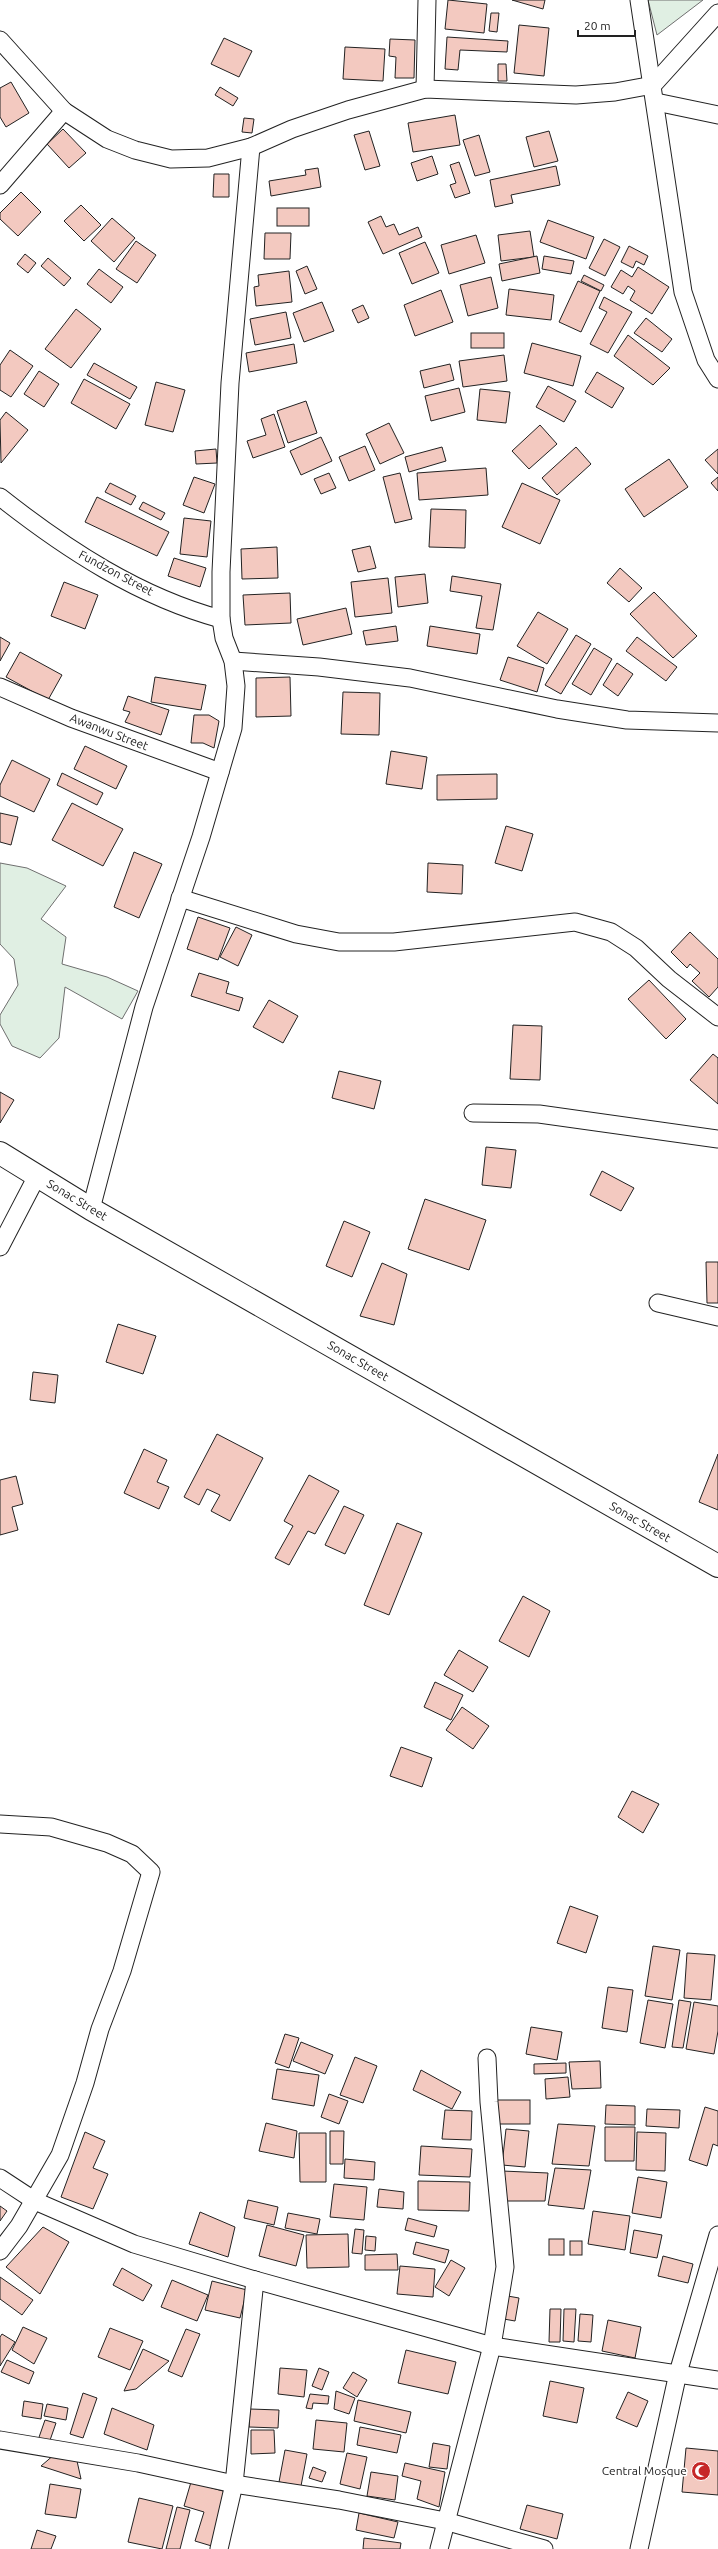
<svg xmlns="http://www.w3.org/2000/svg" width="718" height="2549" font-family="Ubuntu,sans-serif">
	<rect width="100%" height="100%" fill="#fff"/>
	<g fill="#e0efe3" stroke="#6f6f6f">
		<path d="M648,0H703L657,35Z"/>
		<path d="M0,863L27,868L66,886L41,919L66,937L62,964L107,977L138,991L122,1019L65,987L59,1038L40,1058L12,1046L0,1024V1015L18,985L14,959L0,944Z"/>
	</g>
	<g fill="#f3c9c0" stroke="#222">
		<path d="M448,0L487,4L484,33L445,29Z"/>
		<path d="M512,0H545L543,9Z"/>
		<path d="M491,13H499L497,32L489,31Z"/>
		<path d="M519,25L549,28L544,76L514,73Z"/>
		<path d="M447,37L508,41L507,52L460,50L458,70L445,69Z"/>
		<path d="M224,38L252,51L239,77L211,64Z"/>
		<path d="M390,39L415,40L414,78H395L396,57L389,56Z"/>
		<path d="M345,47L385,49L383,81L343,79Z"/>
		<path d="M498,64H506L507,81H498Z"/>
		<path d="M11,82L29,113L6,127L0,117V88Z"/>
		<path d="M220,87L238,98L233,106L215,95Z"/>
		<path d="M455,115L460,145L413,152L408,123Z"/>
		<path d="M244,118L254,119L252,133L242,132Z"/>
		<path d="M63,129L86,153L69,168L47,144Z"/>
		<path d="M369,131L380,166L365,170L354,135Z"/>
		<path d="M549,131L558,161L534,167L526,137Z"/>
		<path d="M479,135L490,172L475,176L463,140Z"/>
		<path d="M432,156L438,174L417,181L411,163Z"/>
		<path d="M459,162L470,193L455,198L450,185L456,183L450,165Z"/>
		<path d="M556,166L560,185L511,195L513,203L495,207L490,180Z"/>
		<path d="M318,168L321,187L271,196L269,181L306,175L305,170Z"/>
		<path d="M214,174H229V197H213Z"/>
		<path d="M21,192L41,212L18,236L0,219V213Z"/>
		<path d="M81,205L101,225L84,241L64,221Z"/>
		<rect x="277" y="208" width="32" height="18"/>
		<path d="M381,216L386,227L394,224L399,235L418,227L422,237L383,254L368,222Z"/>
		<path d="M112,218L135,238L114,262L91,241Z"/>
		<path d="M548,220L594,237L586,259L540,242Z"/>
		<path d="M530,231L534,257L501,261L498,235Z"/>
		<path d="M265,233H291L290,259H264Z"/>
		<path d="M476,235L485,263L449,274L441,245Z"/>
		<path d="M604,239L620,247L605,276L589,268Z"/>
		<path d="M136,241L156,255L137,283L116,269Z"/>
		<path d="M425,242L439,273L412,284L399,253Z"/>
		<path d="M629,246L648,256L644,265L636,261L633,268L621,262Z"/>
		<path d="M25,254L36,263L28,273L17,264Z"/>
		<path d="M537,256L540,273L502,281L499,264Z"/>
		<path d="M544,256L574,261L571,274L542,269Z"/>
		<path d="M48,258L71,278L64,286L41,266Z"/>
		<path d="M307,266L317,289L305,294L296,271Z"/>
		<path d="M638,267L669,287L652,314L630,300L635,291L628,286L623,294L611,287L621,270L632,277Z"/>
		<path d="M99,269L123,287L111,303L87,284Z"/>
		<path d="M289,271L292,302L256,306L254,287L259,286L258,275Z"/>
		<path d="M584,275L604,285L601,291L581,281Z"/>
		<path d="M491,277L498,308L468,316L460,285Z"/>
		<path d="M578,281L600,291L581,332L559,322Z"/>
		<path d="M509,289L554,295L551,320L506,315Z"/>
		<path d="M441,290L453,322L415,336L404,305Z"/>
		<path d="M604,297L632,312L608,353L590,344L607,312L599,308Z"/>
		<path d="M322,302L334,331L304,342L293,313Z"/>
		<path d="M363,305L369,318L358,323L352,310Z"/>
		<path d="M76,309L101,329L71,368L45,349Z"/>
		<path d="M286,312L291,338L255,345L250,319Z"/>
		<path d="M646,318L672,339L662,352L634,333Z"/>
		<rect x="471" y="333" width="33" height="15"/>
		<path d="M628,335L670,368L653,385L614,356Z"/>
		<path d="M532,343L581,356L573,386L524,373Z"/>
		<path d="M294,344L297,363L249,372L246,353Z"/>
		<path d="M10,350L33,366L11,397L0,390V365Z"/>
		<path d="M504,355L507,381L463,387L459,361Z"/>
		<path d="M94,363L137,387L130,399L87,375Z"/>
		<path d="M450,364L454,380L424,388L420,371Z"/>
		<path d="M39,371L59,384L44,407L24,394Z"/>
		<path d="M597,372L624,388L612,408L585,392Z"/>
		<path d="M84,379L130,404L116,429L71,403Z"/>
		<path d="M156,382L185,390L173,432L145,425Z"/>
		<path d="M548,386L576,401L564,422L536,407Z"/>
		<path d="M459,388L465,412L431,421L425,396Z"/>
		<path d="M480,389L510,392L506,423L477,420Z"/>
		<path d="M306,401L317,433L288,443L277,411Z"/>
		<path d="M6,412L28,430L1,463L0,420Z"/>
		<path d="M274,414L285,447L253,458L247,441L266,435L261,419Z"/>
		<path d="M389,423L404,453L380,464L366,434Z"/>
		<path d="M540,425L557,444L529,469L512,451Z"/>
		<path d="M321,437L332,461L301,475L290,451Z"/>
		<path d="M365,446L375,470L349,481L339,457Z"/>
		<path d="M442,447L446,461L409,472L405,457Z"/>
		<path d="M576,447L591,464L557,495L542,478Z"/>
		<path d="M216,449L217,463L196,464L195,451Z"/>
		<path d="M718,449V474L705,460Z"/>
		<path d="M669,459L688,487L644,517L625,489Z"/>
		<path d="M486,468L488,495L419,500L417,473Z"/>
		<path d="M329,473L336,488L321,494L314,479Z"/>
		<path d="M400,473L412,519L395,523L383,477Z"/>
		<path d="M194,477L215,484L204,513L183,505Z"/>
		<path d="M718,477V491L711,483Z"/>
		<path d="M110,483L136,496L131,505L105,492Z"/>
		<path d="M522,483L560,500L540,544L502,527Z"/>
		<path d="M97,497L169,532L157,556L85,522Z"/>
		<path d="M143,502L165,513L161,520L139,509Z"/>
		<path d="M431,509L466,510L465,548L429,547Z"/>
		<path d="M184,518L211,521L207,557L180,554Z"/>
		<path d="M370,546L376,568L358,572L352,550Z"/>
		<path d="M277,547L278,578L242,579L241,549Z"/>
		<path d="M174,558L206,568L200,587L168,576Z"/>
		<path d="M620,568L642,588L629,602L607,583Z"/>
		<path d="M425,574L428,603L398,607L395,577Z"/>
		<path d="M452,576L501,584L493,630L476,628L482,596L450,591Z"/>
		<path d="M388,578L392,613L355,617L351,582Z"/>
		<path d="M64,582L98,595L85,629L51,616Z"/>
		<path d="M654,592L697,636L673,658L630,614Z"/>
		<path d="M290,593L291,623L245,625L243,595Z"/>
		<path d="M346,608L352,634L303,645L297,619Z"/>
		<path d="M538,612L568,629L547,664L517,646Z"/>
		<path d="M396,626L398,641L366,645L363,631Z"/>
		<path d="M430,626L480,634L477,654L427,646Z"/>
		<path d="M576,635L591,644L561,694L545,685Z"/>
		<path d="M0,637L10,643L0,661Z"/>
		<path d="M637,637L677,667L666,681L626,651Z"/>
		<path d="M594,648L612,659L591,695L572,684Z"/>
		<path d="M20,652L62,675L48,700L6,677Z"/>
		<path d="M508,657L544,668L537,692L500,680Z"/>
		<path d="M617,663L633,674L618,696L603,685Z"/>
		<path d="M155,677L206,685L201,710L151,702Z"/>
		<path d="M290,677L291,716L256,717V678Z"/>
		<path d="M343,692L380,693L379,735L341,734Z"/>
		<path d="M128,696L169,710L161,735L125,722L130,712L123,710Z"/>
		<path d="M194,715H209L219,721L214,748L203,743H191Z"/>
		<path d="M85,746L127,766L116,789L74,769Z"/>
		<path d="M391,751L427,757L422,789L386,784Z"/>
		<path d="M12,760L50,779L34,812L0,796V785Z"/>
		<path d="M62,773L103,793L97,805L57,785Z"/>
		<path d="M497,774V799L437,800V775Z"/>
		<path d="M72,803L123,829L103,866L52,840Z"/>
		<path d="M0,813L18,817L11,845L0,842Z"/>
		<path d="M506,826L533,834L522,871L495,863Z"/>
		<path d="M134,852L162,864L139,918L114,907Z"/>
		<path d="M428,863L463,865L462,894L427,892Z"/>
		<path d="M198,917L230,928L218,960L187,949Z"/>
		<path d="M236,927L252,935L238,966L220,957Z"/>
		<path d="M690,932L718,959V987L709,997L692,981L700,973L690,964L687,968L671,952Z"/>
		<path d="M199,973L229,982L226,993L243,998L239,1011L191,996Z"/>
		<path d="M649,980L686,1019L666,1039L628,999Z"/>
		<path d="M269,1000L298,1016L283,1043L253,1027Z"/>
		<path d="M513,1025L542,1026L540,1080L510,1079Z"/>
		<path d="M713,1054L718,1058V1104L690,1080Z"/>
		<path d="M339,1071L381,1081L374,1109L332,1098Z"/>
		<path d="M0,1092L14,1100L0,1123Z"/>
		<path d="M486,1147L516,1150L511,1188L482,1185Z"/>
		<path d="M602,1171L634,1188L621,1211L590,1195Z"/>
		<path d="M425,1199L486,1220L469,1270L408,1249Z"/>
		<path d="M344,1221L370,1232L352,1277L326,1266Z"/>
		<path d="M706,1262H718V1303H707Z"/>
		<path d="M382,1263L407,1274L394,1325L360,1316Z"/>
		<path d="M118,1324L156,1336L143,1374L106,1362Z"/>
		<path d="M33,1372L58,1375L55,1403L30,1400Z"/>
		<path d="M217,1434L263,1458L230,1521L211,1511L220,1495L207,1489L199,1505L184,1497Z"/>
		<path d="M144,1449L167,1460L157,1482L169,1487L159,1509L124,1493Z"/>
		<path d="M718,1454V1510L699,1502Z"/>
		<path d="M309,1475L339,1491L315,1534L308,1531L289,1565L275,1558L293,1526L284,1521Z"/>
		<path d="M16,1476L23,1504L12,1507L18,1530L0,1535V1480Z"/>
		<path d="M344,1506L364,1515L345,1554L325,1545Z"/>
		<path d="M397,1523L422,1533L389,1615L364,1605Z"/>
		<path d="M523,1596L550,1611L529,1657L499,1641Z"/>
		<path d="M459,1650L488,1667L473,1692L444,1675Z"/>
		<path d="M435,1682L463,1695L451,1720L424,1707Z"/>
		<path d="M462,1707L489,1726L473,1749L446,1730Z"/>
		<path d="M401,1747L432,1758L422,1787L390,1776Z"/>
		<path d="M632,1791L659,1804L643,1833L618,1817Z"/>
		<path d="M570,1906L598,1916L586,1953L557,1943Z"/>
		<path d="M653,1946L680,1950L672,2000L645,1996Z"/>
		<path d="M687,1953L715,1955L711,2000L684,1998Z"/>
		<path d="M608,1987L633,1990L627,2032L602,2028Z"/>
		<path d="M648,2000L673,2004L665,2048L640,2043Z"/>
		<path d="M679,2000L691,2002L683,2048L672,2047Z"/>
		<path d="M694,2002L718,2006V2031L714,2054L686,2049Z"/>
		<path d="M531,2027L562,2032L557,2060L526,2054Z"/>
		<path d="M285,2034L299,2038L289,2068L275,2063Z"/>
		<path d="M301,2042L333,2055L325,2074L293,2061Z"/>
		<path d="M355,2057L377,2066L363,2103L340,2095Z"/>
		<path d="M600,2061L601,2088L572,2089L569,2062Z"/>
		<path d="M566,2063V2073L534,2074V2064Z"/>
		<path d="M277,2069L319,2075L314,2106L272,2099Z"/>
		<path d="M421,2070L461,2092L452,2109L413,2090Z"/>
		<path d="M568,2077L570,2097L546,2099L545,2079Z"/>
		<path d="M329,2094L348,2101L339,2124L321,2117Z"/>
		<rect x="496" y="2100" width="34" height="24"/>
		<path d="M606,2105L635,2106V2125L605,2124Z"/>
		<path d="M705,2107L718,2111V2146L713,2144L707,2166L689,2160Z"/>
		<path d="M647,2109L680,2110L679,2128L646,2126Z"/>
		<path d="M445,2110L472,2111L471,2140L442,2139Z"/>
		<path d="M266,2123L297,2131L294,2158L259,2151Z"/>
		<path d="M558,2124L595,2126L589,2166L552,2164Z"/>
		<path d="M605,2127H635L634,2161H605Z"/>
		<path d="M506,2129L529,2131L525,2167L502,2165Z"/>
		<path d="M330,2131H344L343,2164H330Z"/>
		<path d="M85,2132L105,2141L93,2168L108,2174L93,2209L61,2197Z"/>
		<path d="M637,2132L666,2133L665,2171L636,2170Z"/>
		<path d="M299,2133H326V2182H300Z"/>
		<path d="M421,2146L472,2149L470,2177L419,2175Z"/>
		<path d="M345,2159L375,2162L374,2180L344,2178Z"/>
		<path d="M555,2168L591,2170L584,2209L548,2205Z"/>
		<path d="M502,2171L548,2173L545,2201H502Z"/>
		<path d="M638,2177L667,2182L661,2218L632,2213Z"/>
		<path d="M418,2181L470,2182L469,2211L418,2210Z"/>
		<path d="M334,2184L367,2187L364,2220L330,2217Z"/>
		<path d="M379,2189L404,2192L403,2209L377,2207Z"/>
		<path d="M248,2200L278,2207L274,2225L244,2218Z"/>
		<path d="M0,2206L7,2211L0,2221Z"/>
		<path d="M593,2211L630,2216L625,2250L588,2244Z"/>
		<path d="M200,2212L235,2227L228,2257L189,2244Z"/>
		<path d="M288,2213L320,2219L317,2234L285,2228Z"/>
		<path d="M408,2218L437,2226L434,2237L405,2230Z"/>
		<path d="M267,2225L304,2235L296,2266L259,2256Z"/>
		<path d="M43,2227L69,2242L40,2294L6,2267Z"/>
		<path d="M355,2229L364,2230L362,2254L352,2253Z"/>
		<path d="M634,2230L662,2235L657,2258L630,2253Z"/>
		<path d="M348,2234L349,2267L307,2268L306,2235Z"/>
		<path d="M366,2236L376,2237L375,2251L365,2250Z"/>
		<rect x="549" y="2239" width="15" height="16"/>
		<rect x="570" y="2241" width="12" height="14"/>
		<path d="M416,2242L449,2250L445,2263L413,2254Z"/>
		<path d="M397,2254L398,2270H365V2255Z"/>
		<path d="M663,2256L693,2264L688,2283L658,2276Z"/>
		<path d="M451,2260L465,2268L449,2296L435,2287Z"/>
		<path d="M400,2266L435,2269L433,2297L397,2294Z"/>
		<path d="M122,2268L152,2285L143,2301L113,2285Z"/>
		<path d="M0,2277L33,2300L22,2315L0,2299Z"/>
		<path d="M172,2280L208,2295L197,2321L161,2307Z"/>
		<path d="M212,2281L247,2290L240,2318L205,2310Z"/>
		<path d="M502,2295L519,2298L515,2321L498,2318Z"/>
		<path d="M550,2309H561L560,2342H549Z"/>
		<path d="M564,2309H576L574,2342L563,2341Z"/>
		<path d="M580,2314L593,2315L591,2342L578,2341Z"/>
		<path d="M608,2320L641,2327L635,2358L602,2351Z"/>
		<path d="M23,2327L47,2338L34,2364L12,2350Z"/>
		<path d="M110,2328L143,2341L130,2370L98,2357Z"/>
		<path d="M186,2329L200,2334L182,2377L168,2371Z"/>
		<path d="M2,2334L15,2342L0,2366V2337Z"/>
		<path d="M143,2349L169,2361L136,2389L124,2391Z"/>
		<path d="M406,2350L456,2362L448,2394L398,2383Z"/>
		<path d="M7,2360L34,2372L29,2384L1,2372Z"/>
		<path d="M280,2368L307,2370L304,2397L278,2394Z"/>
		<path d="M319,2368L329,2372L322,2390L312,2386Z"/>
		<path d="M353,2372L367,2380L357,2397L343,2388Z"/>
		<path d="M550,2381L584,2388L577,2423L543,2416Z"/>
		<path d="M336,2391L355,2398L349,2414L334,2409Z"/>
		<path d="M628,2392L648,2401L637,2427L616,2418Z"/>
		<path d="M83,2393L97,2398L83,2438L70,2434Z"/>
		<path d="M310,2394L329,2396L328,2404L313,2403L312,2409L306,2408Z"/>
		<path d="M358,2400L411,2412L406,2433L354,2421Z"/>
		<path d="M24,2401L43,2404L41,2419L22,2416Z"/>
		<path d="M47,2404L68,2408L66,2420L44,2416Z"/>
		<path d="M112,2408L154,2425L147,2450L104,2434Z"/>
		<path d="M250,2409L279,2410L278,2428L249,2427Z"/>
		<path d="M45,2420L56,2423L48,2446L37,2443Z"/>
		<path d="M316,2420L347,2423L344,2452L313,2449Z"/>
		<path d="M360,2427L401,2435L397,2453L357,2445Z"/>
		<path d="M251,2430H274L275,2453L251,2454Z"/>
		<path d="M433,2443L450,2446L447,2469L429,2467Z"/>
		<path d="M686,2448L718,2451V2495L682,2492Z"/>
		<path d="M285,2450L307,2454L301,2486L279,2482Z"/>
		<path d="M347,2453L367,2457L360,2489L340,2484Z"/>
		<path d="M55,2454L77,2461L81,2479L41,2466Z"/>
		<path d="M405,2463L445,2472L439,2507L417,2499L421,2481L402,2476Z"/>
		<path d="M313,2467L326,2472L322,2482L309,2478Z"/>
		<path d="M371,2472L398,2476L395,2500L367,2496Z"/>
		<path d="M191,2482L230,2493L215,2547L195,2541L204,2512L184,2506Z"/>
		<path d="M50,2484L81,2489L76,2518L45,2514Z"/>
		<path d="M139,2498L173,2506L162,2549L128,2542Z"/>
		<path d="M527,2505L563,2514L557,2539L520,2529Z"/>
		<path d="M177,2507L190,2510L180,2549H166Z"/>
		<path d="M359,2513L398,2522L394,2538L356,2530Z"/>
		<path d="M37,2530L56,2536L51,2549H31Z"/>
		<path d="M364,2538L401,2543L400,2549H363Z"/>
	</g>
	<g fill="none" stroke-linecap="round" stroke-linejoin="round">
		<g stroke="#222" stroke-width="19">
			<g id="street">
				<path d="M639,0L683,292L706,360L718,379"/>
				<path d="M0,40L64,111L107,139L135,150L171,159L208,158L251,147L292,129L348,110L425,89L576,95L615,92L653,85L718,13"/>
				<path d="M425,89L427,0"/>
				<path d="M656,102L718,115"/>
				<path d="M0,185L64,111"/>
				<path d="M0,497C66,549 139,597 221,619"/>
				<path d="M233,661L319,667L410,678L557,709L627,720L718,723"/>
				<path d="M0,687L71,718L220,772"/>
				<path d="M180,898L296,934L339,942H394L575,922L611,932L636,948L669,979L718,1017"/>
				<path d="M473,1113L539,1114L718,1139"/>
				<path d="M91,1209L144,1007L201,837L233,728L236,686L233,661L224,638L221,619V572L230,383L251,147"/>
				<path d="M0,1247L37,1176"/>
				<path d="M658,1303L718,1317"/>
				<path d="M0,1824L51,1827L107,1843L132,1854L151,1872L122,1971L100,2029L85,2083L60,2155L19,2226L0,2251"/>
				<path d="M0,2178L35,2201L134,2244L255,2280L492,2346L718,2380"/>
				<path d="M0,2440L138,2463L234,2484L339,2500L445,2521L544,2549"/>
				<path d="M219,2549L234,2484L255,2280"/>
				<path d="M439,2549L492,2346L505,2267L489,2102L487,2058"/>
				<path d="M639,2549L678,2373L718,2235"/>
			</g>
		</g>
		<g stroke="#222" stroke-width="24">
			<path id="highway" d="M0,1153L91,1209L718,1566"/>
		</g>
		<use href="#street" stroke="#fff" stroke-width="17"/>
		<use href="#highway" stroke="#fff" stroke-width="22"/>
	</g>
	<defs>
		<g id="mosque-disc" transform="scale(1)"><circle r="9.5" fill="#c62828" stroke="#fff"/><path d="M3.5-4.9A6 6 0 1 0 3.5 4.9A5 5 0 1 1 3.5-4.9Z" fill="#fff"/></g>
	</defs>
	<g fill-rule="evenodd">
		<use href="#mosque-disc" x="701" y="2471"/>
	</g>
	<g text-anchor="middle" stroke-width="3" stroke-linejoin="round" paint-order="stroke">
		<g font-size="12" fill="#222" stroke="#fff">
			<text transform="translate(116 573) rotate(28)" y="4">Fundzon Street</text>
			<text transform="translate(109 732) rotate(21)" y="4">Awanwu Street</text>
			<text transform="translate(77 1200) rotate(31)" y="4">Sonac Street</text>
			<text transform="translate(358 1361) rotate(30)" y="4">Sonac Street</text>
			<text transform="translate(640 1522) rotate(30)" y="4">Sonac Street</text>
		</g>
		<g font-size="12" fill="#222" stroke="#fff" text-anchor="end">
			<text x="687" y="2475">Central Mosque</text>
		</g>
	</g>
	<path d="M578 30v6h57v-6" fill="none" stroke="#222222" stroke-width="2"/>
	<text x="584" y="30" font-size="12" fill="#222222" stroke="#ffffff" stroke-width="3" paint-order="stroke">20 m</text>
</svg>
